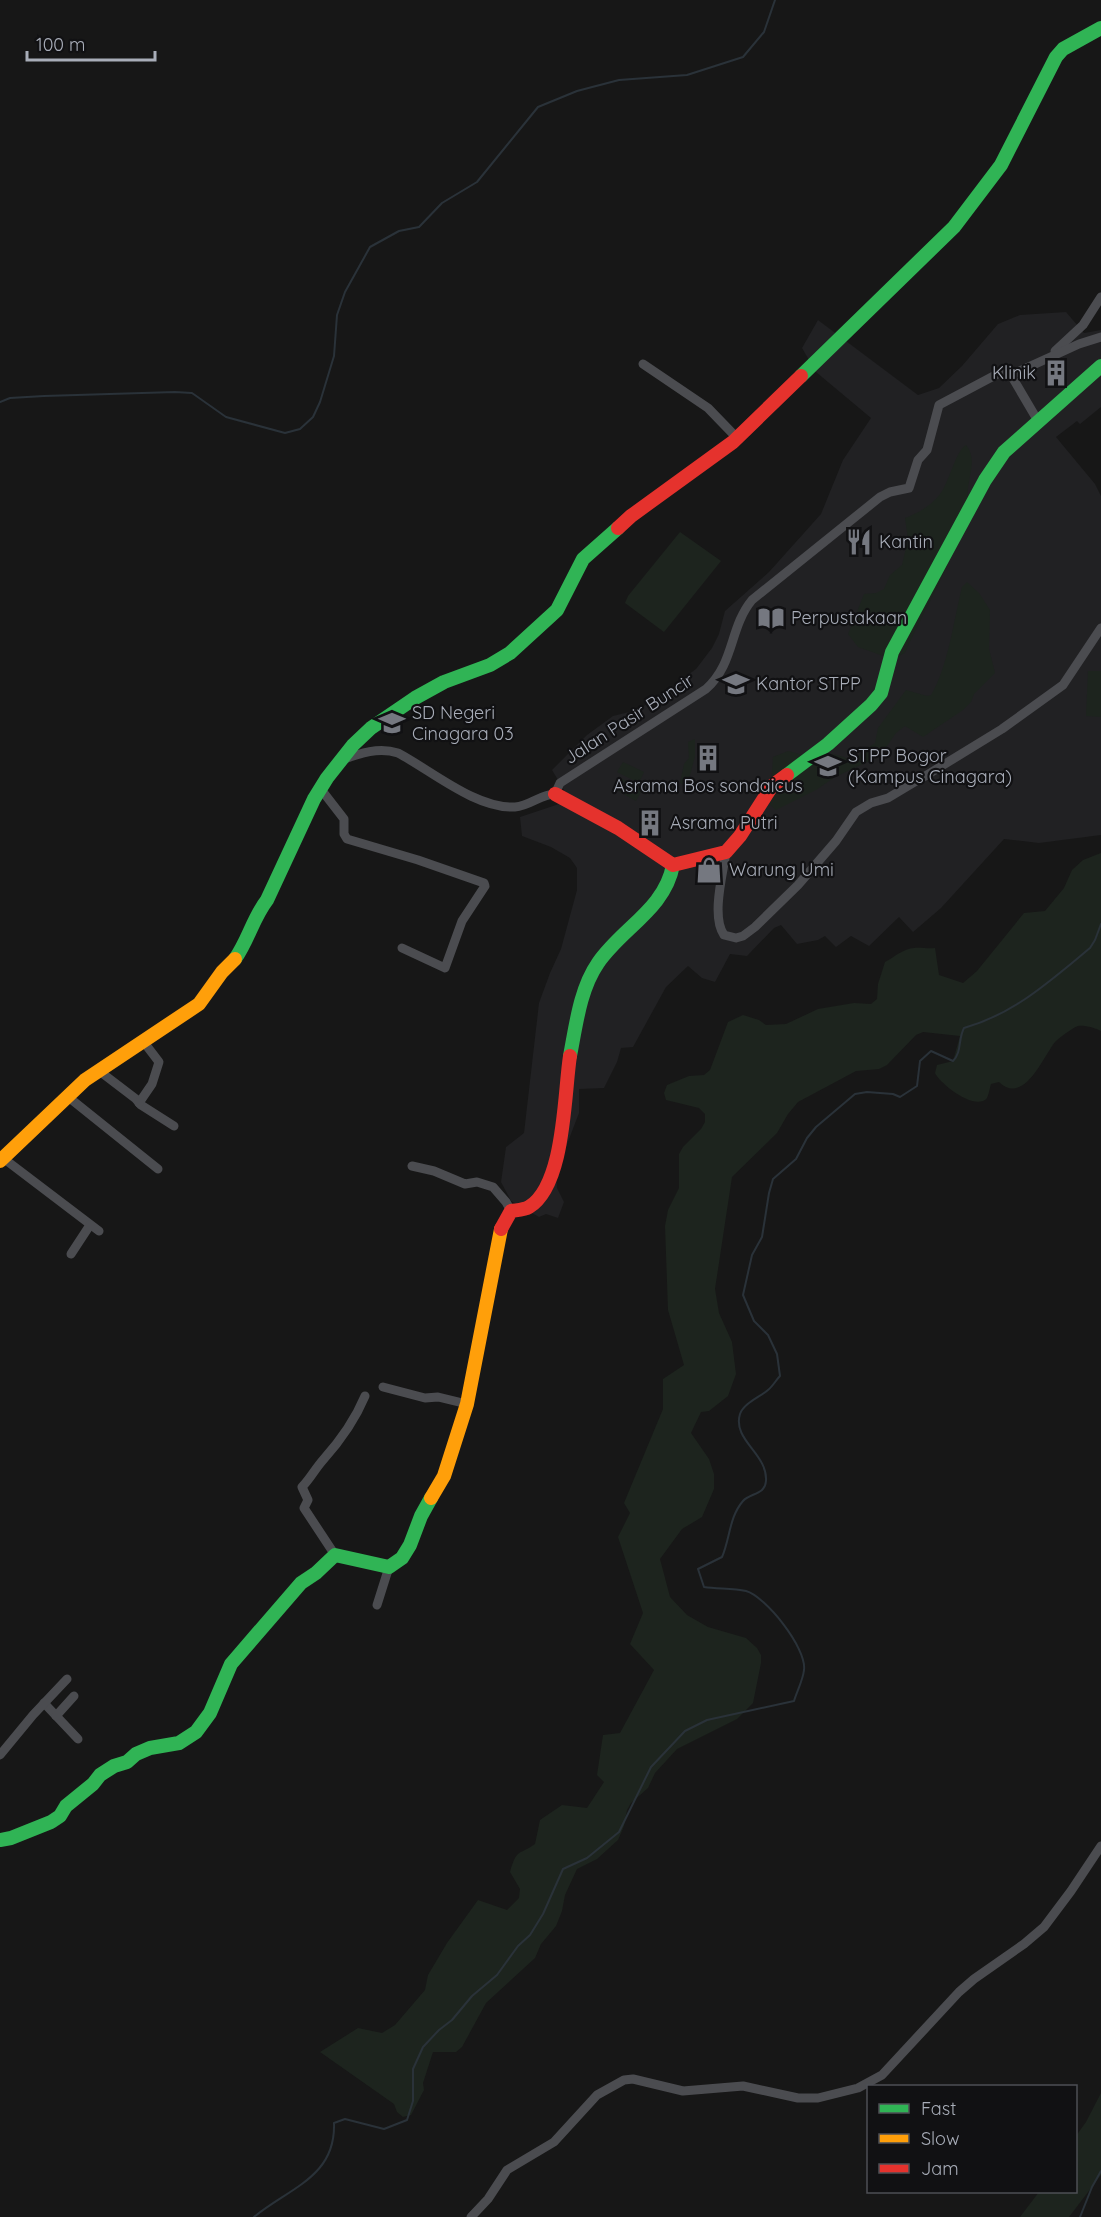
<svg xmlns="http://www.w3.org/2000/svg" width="1101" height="2217" font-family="Quicksand,sans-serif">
	<rect width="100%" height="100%" fill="#171717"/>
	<path fill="#212123" d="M1066,312L1084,333L1101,330V407L1080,424L1077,421L1056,437L1095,484L1101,496V835L1039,843L1004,839L941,908L913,932L899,917L869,946L851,936L836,947L825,936L818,940L797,944L781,925L774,928L747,956L730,954L715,982L702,978L688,966L666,987L633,1047L621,1048L617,1062L604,1088L579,1089V1113L556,1173L557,1188L564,1202L558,1218L546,1214L539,1217L511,1201L501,1182L506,1147L524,1133L539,1003L550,973L561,949L577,890V868L570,858L551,847L522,836L520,817L559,804L564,790L552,770L587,735L613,716L633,711L650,703L696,669L712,648L719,634L725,611L769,572L821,514L843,460L871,418L816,372L802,348L818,320L918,395L939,388L962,366L998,324L1020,315Z"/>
	<g fill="#1d241e">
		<path d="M966,445C977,458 969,475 968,489C967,496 969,502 967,508C956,559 926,605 905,653L892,659L858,647L848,634L864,594L876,593L884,589L890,575L902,565L908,539L905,518C917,514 932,505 940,494C949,483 956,450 966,445Z"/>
		<path d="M680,532L721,561L664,632L625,603L628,596Z"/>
		<path d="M967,582L979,593L990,610L989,649L995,673L974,694L971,702L963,710L923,737L905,726L896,733L880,756L835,777L816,790L776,810L770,805L773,757L788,751L818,759L833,754L844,757L851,761C858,759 859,755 864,750C867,747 871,746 875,743L878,728L906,690L927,696L931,695C948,667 954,619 962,587Z"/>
		<path d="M1088,671H1101V717L1086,716Z"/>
		<path d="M695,739V756L687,787L680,783L684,764L689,758L688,742Z"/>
		<path d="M623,762L644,772L639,783L617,772Z"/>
		<path d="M619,777L642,790L636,801L613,788Z"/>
		<path d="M1101,853V1031C1095,1028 1085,1025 1078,1026C1072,1028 1059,1038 1055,1042C1043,1057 1024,1106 999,1082L991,1084C990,1087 989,1094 987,1098C976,1112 940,1084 935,1073L937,1065L953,1061L960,1036L923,1032L916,1035L887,1065L879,1069L856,1071L798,1102L788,1114L777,1133L732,1177L715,1289L719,1313L732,1342L736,1374L728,1396L709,1411L701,1412L691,1433L709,1459L714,1474V1489L702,1517L682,1529L660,1559L670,1597L687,1615L708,1627L746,1638L757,1648L761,1655V1663L753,1703L737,1719L677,1749L655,1773L648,1788L631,1803L627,1810L624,1826L618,1840L597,1859L577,1869L565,1895L562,1911L556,1926L541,1944L535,1958L486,2003L462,2047L456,2052H433L423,2083L424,2090L411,2115L403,2117L397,2112L394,2104L320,2052L358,2028L382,2033L395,2025L425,1990L428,1975L447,1943L478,1900L507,1910L519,1898L520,1889L510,1872C517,1848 518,1856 535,1844L540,1820L562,1805L587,1808L604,1782L597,1775L603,1735L620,1733L654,1670L630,1644L643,1613L618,1537L630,1513L624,1503L663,1409V1379L684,1365L668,1310L665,1226L668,1210L679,1188V1154L683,1147L701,1129L705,1122V1114L699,1108L666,1100L664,1093L667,1085L689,1076L704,1075L710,1070L728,1022L743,1015L759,1020L766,1025L786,1024L818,1009L854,1003L871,1004L877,999L878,984L885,962C893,958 904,948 914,948C921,947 927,949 935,948L939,975L963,983L977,971L1024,913L1045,911L1064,888L1072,870L1083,860Z"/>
		<path d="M1101,2093V2175L1069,2217H1020L1039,2192H1076V2136L1086,2122Z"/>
	</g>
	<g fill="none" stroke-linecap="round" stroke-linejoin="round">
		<g stroke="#2a3239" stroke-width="2">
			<path d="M0,402L10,398L44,396L175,392L192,393L226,417L285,433L300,429L313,417L320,402L334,356L337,315L345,292L370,247L399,231L419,227L442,203L477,182L538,107L577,91L619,80L687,75L743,57L764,32L775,0"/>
			<path d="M254,2217C289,2188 336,2177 334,2123L345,2119L384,2129L407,2120L413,2101V2069L423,2047L439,2030L452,2020L472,1996L497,1975L518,1946L530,1935L543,1914L563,1869L587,1858L619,1832L651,1767L685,1731L707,1720L794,1701C797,1691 803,1680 804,1670C807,1648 765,1596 746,1591C733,1588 718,1589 704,1587L698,1569L722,1557C730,1539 729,1517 743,1501C750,1493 765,1495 766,1481C768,1454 732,1440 740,1414C744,1403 760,1397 768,1390C773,1386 776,1380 780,1376L777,1354L768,1335L754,1321L743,1295L752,1255L762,1237L769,1193L773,1179L796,1159L807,1138L816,1127L855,1094L867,1092L893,1094L900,1097L917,1086L920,1061L931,1051L953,1061C962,1052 958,1039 964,1028C1014,1014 1050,981 1090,948L1095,940L1101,924"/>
			<path d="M1080,2217L1092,2187L1101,2171"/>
		</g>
		<g stroke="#4b4c50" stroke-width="9">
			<path d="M1055,351L1083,325L1101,297"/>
			<path d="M643,364L708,408L737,438"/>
			<path d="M1011,375L1079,344L1101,337"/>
			<path d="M342,760C360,753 379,747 398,753C432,771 476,809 515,807C530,806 541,794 555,794L560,783L706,689C735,663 729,628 752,600L880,497L890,492L909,488L918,460L927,450L939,405L1005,370L1011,375L1038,421"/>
			<path d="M922,778L1002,729L1063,685L1101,628"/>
			<path d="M320,788L344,819V834L347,839L418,860L484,883L485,886L462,921L445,968L402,948"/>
			<path d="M726,852C723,873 711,917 724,935L736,938L743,936L755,927L798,885L836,841L856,812L871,803L888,798L918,780"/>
			<path d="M98,1070L136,1099L141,1105L174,1126"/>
			<path d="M67,1096L158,1169"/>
			<path d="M139,1103L152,1084L159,1062L143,1041"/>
			<path d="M3,1158L99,1231"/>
			<path d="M412,1166L434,1171L465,1184L477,1182L493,1187L506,1202L511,1211"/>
			<path d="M71,1254L90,1225"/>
			<path d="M383,1387L425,1398L438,1397L467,1404"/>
			<path d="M335,1555L304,1508L308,1500L302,1487C310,1479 315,1469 323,1460C340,1441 355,1420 365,1396"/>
			<path d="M377,1605L389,1567"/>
			<path d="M44,1703L78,1739"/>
			<path d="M56,1716L74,1696"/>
			<path d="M0,1755L33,1715L67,1679"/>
			<path d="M471,2217L488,2199L507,2170L554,2142L597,2095L624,2080L633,2079L683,2091L743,2086L798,2098H818L858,2088L882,2075L959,1992L974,1979L1024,1944L1044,1927L1071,1891L1101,1846"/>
		</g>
		<g stroke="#30b455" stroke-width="14">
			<path d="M801,376L954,227L1001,165L1056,57L1063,49L1101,28"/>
			<path d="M787,775L828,744L871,705L881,693L892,652L985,480L1004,452L1101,366"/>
			<path d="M235,959C248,941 253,918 267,900L314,799L327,778L353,745L371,728L415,698L444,682L490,665L510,653L557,610L583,559L618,528"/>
			<path d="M570,1056C576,1025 580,989 598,963C622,928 665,909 673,865"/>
			<path d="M0,1840L11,1838L51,1822L60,1816L66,1806L93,1784L100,1775L114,1766L127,1762L136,1754L150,1748L179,1743L196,1732L210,1713L231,1664L301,1583L316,1573L335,1555L389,1567L402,1558L410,1545L421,1516L431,1498"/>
		</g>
		<g stroke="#ff9f0a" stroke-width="14">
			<path d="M0,1161L85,1080L199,1004L222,972L235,959"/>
			<path d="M431,1498L444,1476L467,1404L501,1229"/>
		</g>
		<g stroke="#e5322d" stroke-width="14">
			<path d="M618,528L631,516L733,442L801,376"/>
			<path d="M555,794L618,828L673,865L726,852L740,836L772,786L787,775"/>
			<path d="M501,1229L511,1211C517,1210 524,1210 529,1207C565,1185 564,1094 570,1056"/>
		</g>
	</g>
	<defs>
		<g id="building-bare" transform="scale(2.07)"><path d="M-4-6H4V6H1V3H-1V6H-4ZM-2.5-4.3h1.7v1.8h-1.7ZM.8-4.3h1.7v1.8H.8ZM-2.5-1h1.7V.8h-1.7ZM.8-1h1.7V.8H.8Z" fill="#757880" stroke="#111113" stroke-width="2.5" paint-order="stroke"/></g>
		<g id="restaurant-bare" transform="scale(2.07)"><path d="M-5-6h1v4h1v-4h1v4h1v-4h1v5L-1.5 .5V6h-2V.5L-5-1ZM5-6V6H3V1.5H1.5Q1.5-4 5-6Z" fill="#757880" stroke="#111113" stroke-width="2.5" paint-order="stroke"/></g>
		<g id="library-bare" transform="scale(2.07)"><path d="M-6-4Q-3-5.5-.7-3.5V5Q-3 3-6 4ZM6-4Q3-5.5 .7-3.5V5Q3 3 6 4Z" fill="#757880" stroke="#111113" stroke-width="2.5" paint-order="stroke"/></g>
		<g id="university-bare" transform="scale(2.07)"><path d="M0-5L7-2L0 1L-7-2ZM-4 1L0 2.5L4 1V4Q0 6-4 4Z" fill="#757880" stroke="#111113" stroke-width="2.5" paint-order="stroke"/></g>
		<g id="school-bare" transform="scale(2.07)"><path d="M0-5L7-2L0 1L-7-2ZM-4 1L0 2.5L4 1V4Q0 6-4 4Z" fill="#757880" stroke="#111113" stroke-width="2.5" paint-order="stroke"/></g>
		<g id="shop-bare" transform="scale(2.07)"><path d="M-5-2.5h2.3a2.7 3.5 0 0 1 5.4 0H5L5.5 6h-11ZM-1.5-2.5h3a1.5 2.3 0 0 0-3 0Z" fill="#757880" stroke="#111113" stroke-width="2.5" paint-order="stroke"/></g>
	</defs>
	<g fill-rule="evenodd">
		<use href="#building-bare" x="1056" y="373"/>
		<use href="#restaurant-bare" x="859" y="542"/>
		<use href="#library-bare" x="771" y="618"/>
		<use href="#university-bare" x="736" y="684"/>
		<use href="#school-bare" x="392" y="723"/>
		<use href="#building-bare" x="708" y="758"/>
		<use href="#university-bare" x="828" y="766"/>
		<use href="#building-bare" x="650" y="823"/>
		<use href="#shop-bare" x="709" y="870"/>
	</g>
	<g text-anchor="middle" stroke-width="4.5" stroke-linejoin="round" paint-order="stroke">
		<g font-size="18" fill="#a8adb8" stroke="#111113" text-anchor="start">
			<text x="1036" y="379" text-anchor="end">Klinik</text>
			<text x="879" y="548">Kantin</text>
			<text x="791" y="624">Perpustakaan</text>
			<text x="756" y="690">Kantor STPP</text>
			<text x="412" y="719">SD Negeri<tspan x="412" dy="21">Cinagara 03</tspan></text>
			<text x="848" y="762">STPP Bogor<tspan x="848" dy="21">(Kampus Cinagara)</tspan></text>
			<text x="708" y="792" text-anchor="middle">Asrama Bos sondaicus</text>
			<text x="670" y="829">Asrama Putri</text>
			<text x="729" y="876">Warung Umi</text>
		</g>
		<g font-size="18" fill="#a8adb8" stroke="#111113">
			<text transform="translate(629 719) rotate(-33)" y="6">Jalan Pasir Buncir</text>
		</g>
	</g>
	<rect x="867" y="2085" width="210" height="108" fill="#111113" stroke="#4d4f55" stroke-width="1.5"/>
	<rect x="879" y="2104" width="30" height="9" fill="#30b455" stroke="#4d4f55" stroke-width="1.5"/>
	<text x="921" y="2115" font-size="18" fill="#a8adb8">Fast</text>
	<rect x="879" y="2134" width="30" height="9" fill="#ff9f0a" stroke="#4d4f55" stroke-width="1.5"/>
	<text x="921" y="2145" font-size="18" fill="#a8adb8">Slow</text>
	<rect x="879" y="2164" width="30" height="9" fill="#e5322d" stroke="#4d4f55" stroke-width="1.5"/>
	<text x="921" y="2175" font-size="18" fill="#a8adb8">Jam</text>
	<path d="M27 51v9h128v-9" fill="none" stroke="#a8adb8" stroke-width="3"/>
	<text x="36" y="51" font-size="18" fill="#a8adb8" stroke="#111113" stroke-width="4.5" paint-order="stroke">100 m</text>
</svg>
